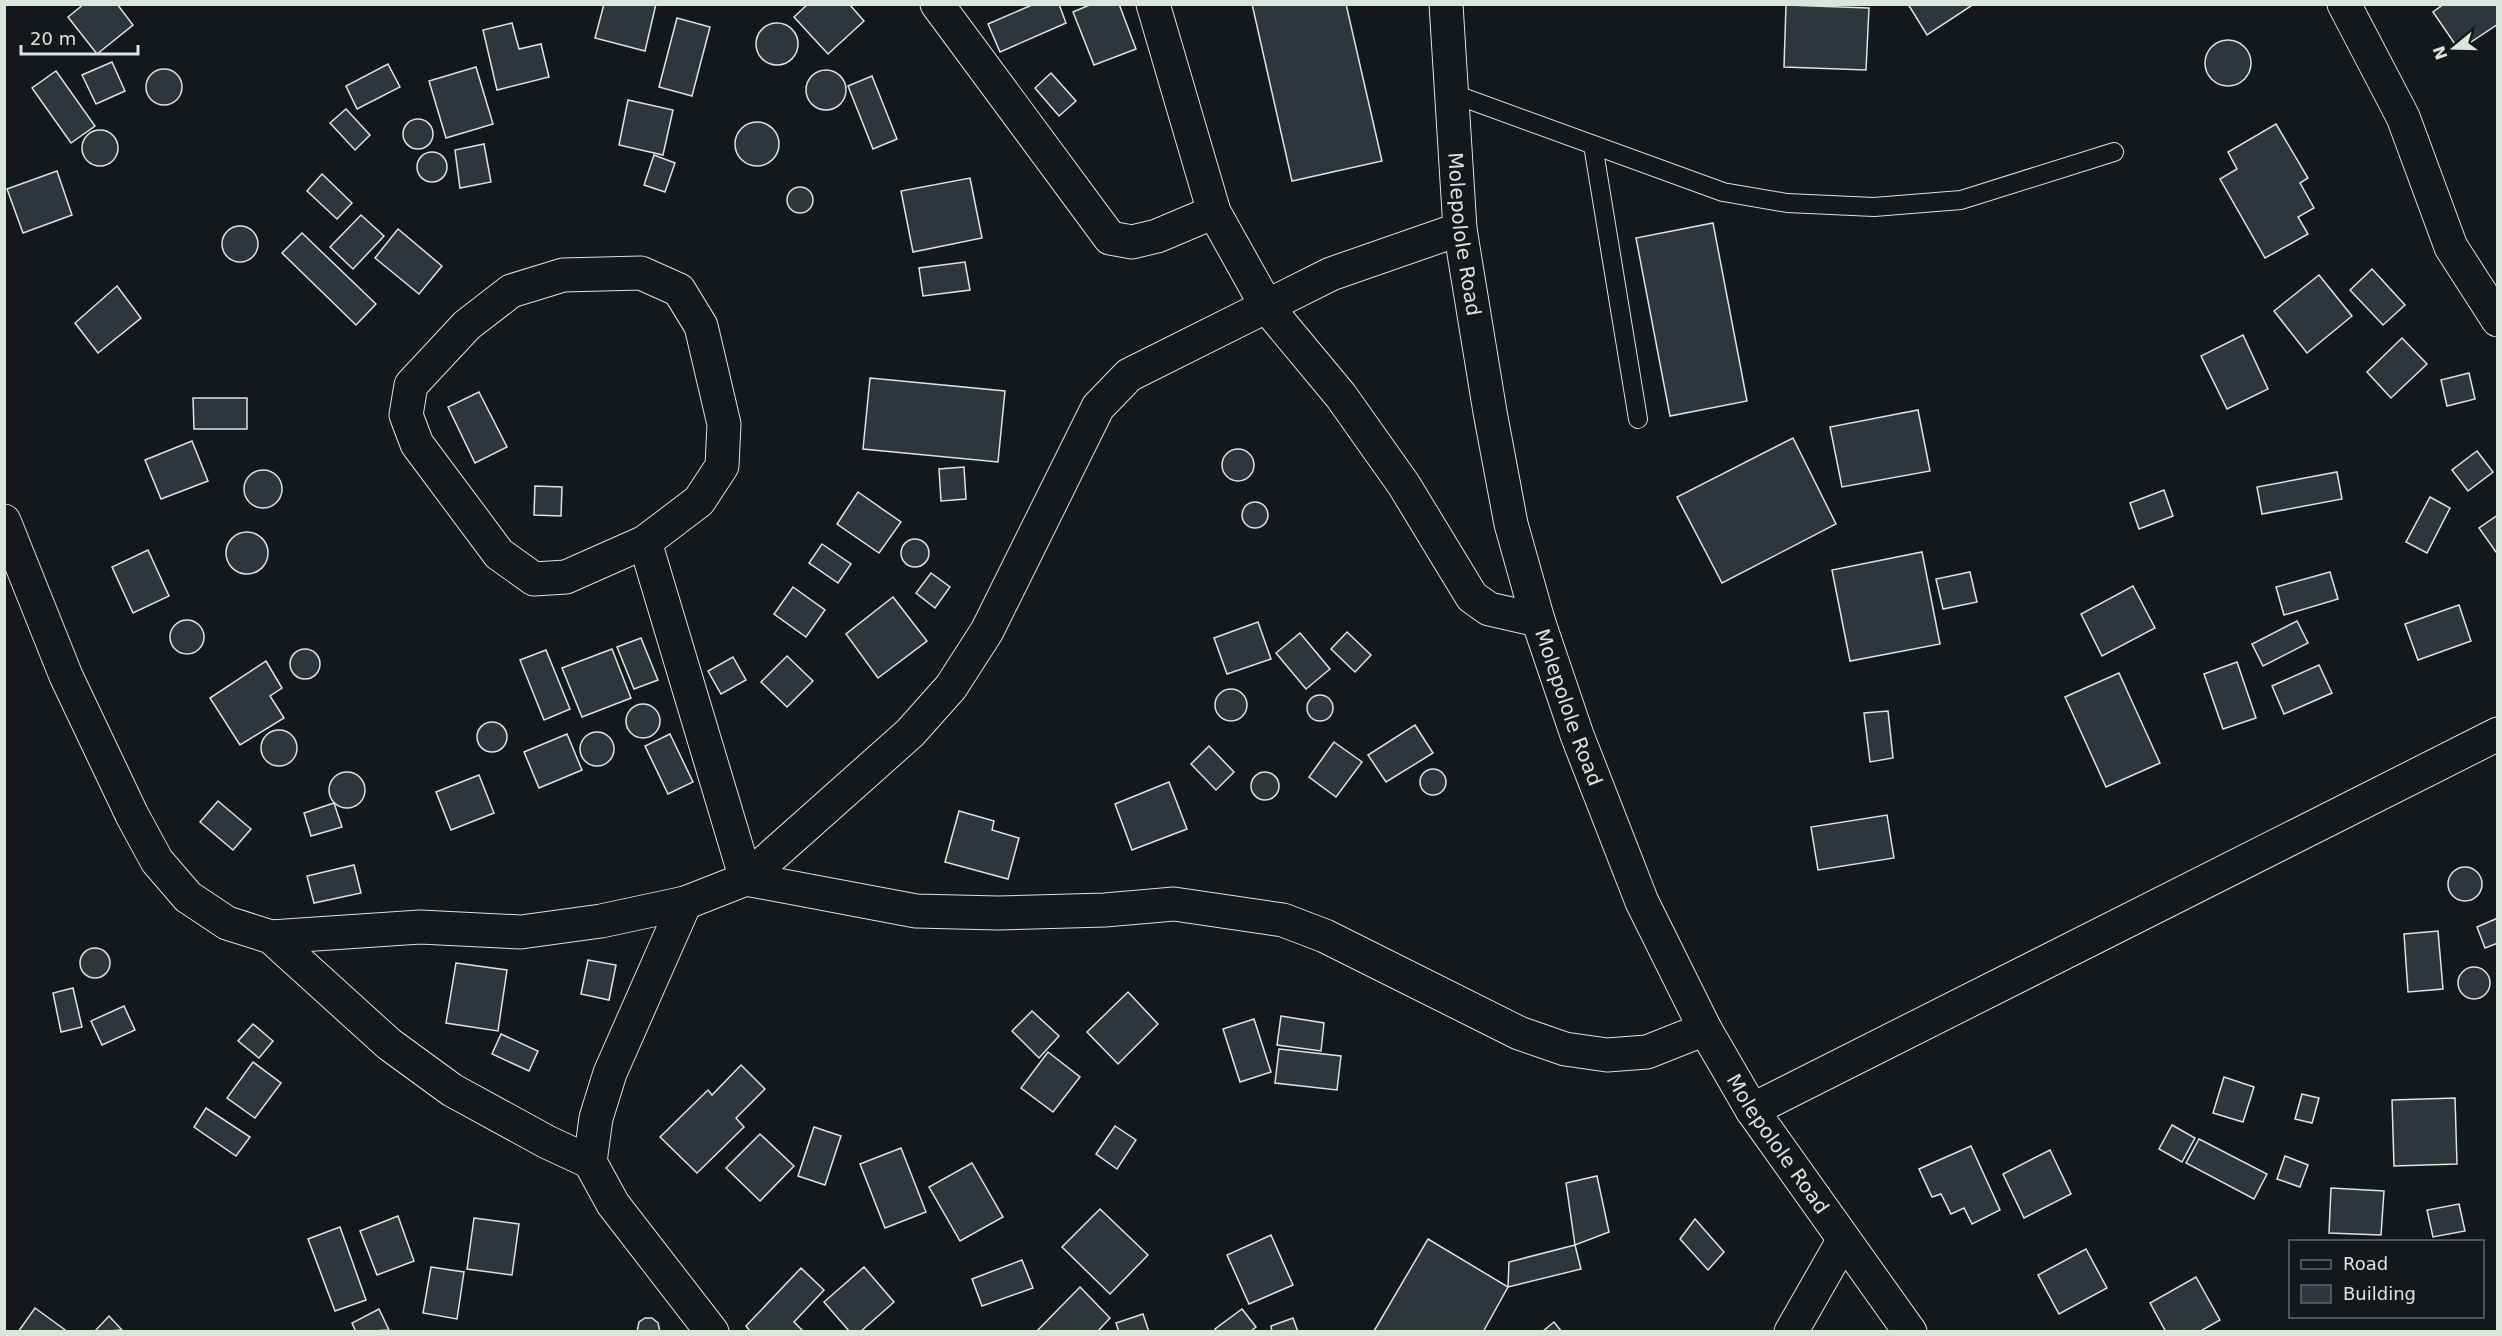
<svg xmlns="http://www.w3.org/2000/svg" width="2502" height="1336" font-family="'DejaVu Sans',sans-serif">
	<rect width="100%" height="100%" fill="#14181c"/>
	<g fill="#2c363c" stroke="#d8e6dc" stroke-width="1.5">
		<path d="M84,4H117L133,25L97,54L68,17Z"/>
		<path d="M604,4H656L645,51L595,38Z"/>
		<path d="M808,4H849L864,21L828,54L794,17Z"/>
		<path d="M1034,4H1059L1066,23L1000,52L988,24Z"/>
		<path d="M1092,4H1119L1136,49L1094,65L1073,12Z"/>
		<path d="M1252,4H1346L1382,161L1292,181Z"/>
		<path d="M1908,4H1974L1927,35Z"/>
		<path d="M2444,4H2498V24L2459,50L2433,12Z"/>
		<path d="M1786,5L1869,8L1866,70L1784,67Z"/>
		<path d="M677,18L710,27L692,96L659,87Z"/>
		<path d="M512,23L519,49L541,44L549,77L497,90L483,30Z"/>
		<circle cx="777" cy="44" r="21"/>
		<circle cx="2228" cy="63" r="23"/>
		<path d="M112,62L125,91L96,104L82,75Z"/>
		<path d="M388,64L400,87L357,109L346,86Z"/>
		<path d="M476,67L493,124L446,138L429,81Z"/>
		<circle cx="164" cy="87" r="18"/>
		<circle cx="826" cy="90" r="20"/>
		<path d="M56,71L95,126L71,143L32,88Z"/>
		<path d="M1051,73L1076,101L1059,116L1035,88Z"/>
		<path d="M872,76L897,139L873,149L848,86Z"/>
		<path d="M628,100L673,110L663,155L619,145Z"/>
		<path d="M346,109L370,135L355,150L330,123Z"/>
		<circle cx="418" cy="134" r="15"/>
		<circle cx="757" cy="144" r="22"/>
		<path d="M2276,124L2308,178L2300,183L2314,208L2298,217L2308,234L2265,258L2220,179L2237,169L2228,152Z"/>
		<circle cx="100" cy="148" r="18"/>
		<path d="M484,144L491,182L460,188L455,150Z"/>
		<circle cx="432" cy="167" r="15"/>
		<path d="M654,155L675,163L665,192L644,185Z"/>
		<path d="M57,171L72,215L23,233L7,189Z"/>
		<path d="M322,174L352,203L337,219L307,191Z"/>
		<path d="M970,178L982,238L913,252L901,191Z"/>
		<circle cx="800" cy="200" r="13"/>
		<path d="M361,215L384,236L353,269L330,247Z"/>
		<path d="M1713,223L1747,401L1670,416L1636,238Z"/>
		<circle cx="240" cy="244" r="18"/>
		<path d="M398,229L442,266L419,294L375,258Z"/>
		<path d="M302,233L376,304L356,325L282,253Z"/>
		<path d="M965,262L970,290L923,296L919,268Z"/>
		<path d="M2372,269L2405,305L2383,325L2350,290Z"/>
		<path d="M2319,275L2352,316L2307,353L2274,311Z"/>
		<path d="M117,286L141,318L98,353L75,323Z"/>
		<path d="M2243,335L2268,389L2227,409L2201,356Z"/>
		<path d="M2402,338L2427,364L2391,398L2367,372Z"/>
		<path d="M2469,373L2475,399L2447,406L2441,380Z"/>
		<path d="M870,378L1005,391L998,462L863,449Z"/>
		<path d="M479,392L507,447L475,463L448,407Z"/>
		<path d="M193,398H247V429H194Z"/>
		<path d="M1918,410L1930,471L1842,487L1830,427Z"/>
		<path d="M1793,438L1836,524L1722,583L1677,497Z"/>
		<path d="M192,441L208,481L161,499L145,460Z"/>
		<circle cx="1238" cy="465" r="16"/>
		<path d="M2477,451L2493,472L2468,491L2452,470Z"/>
		<path d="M964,467L966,499L941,501L939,469Z"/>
		<circle cx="263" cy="489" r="19"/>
		<path d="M2337,472L2342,499L2262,514L2257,487Z"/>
		<path d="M535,486L562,487L561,516L534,515Z"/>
		<path d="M2164,490L2173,516L2139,529L2130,503Z"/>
		<path d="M858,492L901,522L879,553L837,524Z"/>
		<path d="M2430,497L2450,508L2427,553L2406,542Z"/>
		<circle cx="1255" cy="515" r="13"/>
		<path d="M2498,515V551L2496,552L2479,528Z"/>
		<circle cx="247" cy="553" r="21"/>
		<circle cx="915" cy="553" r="14"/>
		<path d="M822,544L851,564L838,583L809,563Z"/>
		<path d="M148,550L169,596L133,613L112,567Z"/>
		<path d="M1922,552L1940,644L1850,661L1832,570Z"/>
		<path d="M1970,572L1977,602L1943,609L1936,579Z"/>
		<path d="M2330,572L2338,599L2284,615L2276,587Z"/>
		<path d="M931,573L950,587L935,608L916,593Z"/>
		<path d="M2133,586L2155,628L2102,656L2081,614Z"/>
		<path d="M793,587L825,610L806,637L774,614Z"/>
		<path d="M893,597L927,641L878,678L846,634Z"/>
		<path d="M2459,605L2471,641L2418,660L2405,624Z"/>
		<circle cx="187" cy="637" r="17"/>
		<path d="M2297,621L2308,643L2263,666L2252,644Z"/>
		<path d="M1258,622L1271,659L1227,674L1214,638Z"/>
		<path d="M1347,632L1371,655L1355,672L1331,649Z"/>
		<path d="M1300,633L1330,669L1306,689L1276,653Z"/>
		<path d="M641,638L658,680L634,689L617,647Z"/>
		<path d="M612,649L631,698L582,717L562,668Z"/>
		<circle cx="305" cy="664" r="15"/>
		<path d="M546,650L570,709L544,720L520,660Z"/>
		<path d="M787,656L813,681L787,707L761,682Z"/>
		<path d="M733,657L746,680L721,694L708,671Z"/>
		<path d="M266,661L282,688L270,696L284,718L240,745L210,698Z"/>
		<path d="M2237,662L2256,718L2223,729L2204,674Z"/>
		<path d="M2319,665L2332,693L2284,714L2272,686Z"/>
		<path d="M2119,673L2160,763L2106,787L2065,697Z"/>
		<circle cx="1231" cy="705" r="16"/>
		<circle cx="1320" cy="708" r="13"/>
		<circle cx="643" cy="721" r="17"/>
		<path d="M1888,711L1893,758L1870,762L1864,713Z"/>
		<circle cx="492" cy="737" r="15"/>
		<path d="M1415,725L1433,753L1386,782L1368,755Z"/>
		<circle cx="279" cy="748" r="18"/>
		<circle cx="597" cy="749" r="17"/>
		<path d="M567,734L582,770L539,788L524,752Z"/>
		<path d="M670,734L693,782L668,794L645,746Z"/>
		<path d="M1334,742L1362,762L1336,797L1309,777Z"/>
		<path d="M1209,746L1234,772L1216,790L1191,764Z"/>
		<circle cx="1433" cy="782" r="13"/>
		<circle cx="347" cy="790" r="18"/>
		<circle cx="1265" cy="786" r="14"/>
		<path d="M479,775L494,813L451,830L436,792Z"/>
		<path d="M1169,782L1187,829L1132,850L1115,804Z"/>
		<path d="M218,801L251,829L233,850L200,822Z"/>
		<path d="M334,803L342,827L311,836L304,813Z"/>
		<path d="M959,811L994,821L992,830L1019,838L1008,879L945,862Z"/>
		<path d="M1887,815L1894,858L1818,870L1811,827Z"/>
		<path d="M354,865L361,893L314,903L307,876Z"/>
		<circle cx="2465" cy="884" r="17"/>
		<path d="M2498,918V943L2485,948L2477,927Z"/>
		<path d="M2438,931L2443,989L2408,992L2404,934Z"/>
		<circle cx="95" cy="963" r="15"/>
		<path d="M588,960L616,965L609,1000L581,994Z"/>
		<path d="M456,963L507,970L498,1031L446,1023Z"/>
		<circle cx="2474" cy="983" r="16"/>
		<path d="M73,988L82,1027L61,1032L53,993Z"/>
		<path d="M1128,992L1158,1024L1118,1064L1087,1032Z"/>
		<path d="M124,1006L135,1030L102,1045L91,1021Z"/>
		<path d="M1032,1011L1059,1036L1039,1058L1012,1031Z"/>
		<path d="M1281,1016L1324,1023L1321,1051L1277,1045Z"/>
		<path d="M1254,1019L1271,1072L1240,1082L1223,1029Z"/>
		<path d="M253,1024L273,1041L259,1058L238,1041Z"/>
		<path d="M501,1034L538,1051L529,1071L492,1054Z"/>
		<path d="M1279,1049L1341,1056L1337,1090L1275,1083Z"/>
		<path d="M1048,1052L1080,1077L1053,1112L1021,1088Z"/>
		<path d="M253,1062L281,1083L255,1118L227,1098Z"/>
		<path d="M741,1065L765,1089L736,1118L744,1127L697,1173L660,1137L708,1090L712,1095Z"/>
		<path d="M2224,1077L2254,1087L2243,1122L2213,1113Z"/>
		<path d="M2302,1094L2319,1098L2312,1123L2295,1119Z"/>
		<path d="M2455,1098L2457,1164L2394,1166L2392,1100Z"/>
		<path d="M206,1108L250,1137L236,1156L194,1127Z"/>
		<path d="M2172,1125L2195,1138L2182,1162L2159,1149Z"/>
		<path d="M1115,1126L1136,1140L1117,1169L1096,1154Z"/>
		<path d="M814,1127L841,1136L825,1185L798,1176Z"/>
		<path d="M760,1134L794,1166L760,1201L726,1168Z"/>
		<path d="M2199,1139L2267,1174L2254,1199L2186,1163Z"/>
		<path d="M1971,1146L2000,1210L1972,1224L1964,1208L1951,1214L1941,1194L1932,1197L1919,1169Z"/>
		<path d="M901,1148L926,1212L885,1228L860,1164Z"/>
		<path d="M2050,1150L2071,1194L2024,1218L2003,1174Z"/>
		<path d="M2285,1156L2308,1165L2300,1187L2277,1179Z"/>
		<path d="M972,1163L1003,1217L960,1241L929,1187Z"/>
		<path d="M1597,1176L1609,1232L1575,1245L1566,1183Z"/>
		<path d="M2331,1188L2384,1191L2381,1235L2329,1233Z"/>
		<path d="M2459,1204L2465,1231L2433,1237L2427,1210Z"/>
		<path d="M1100,1209L1148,1255L1110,1294L1062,1247Z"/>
		<path d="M398,1216L414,1261L377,1275L360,1231Z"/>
		<path d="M474,1218L519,1224L512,1275L467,1269Z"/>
		<path d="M1695,1219L1724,1252L1708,1270L1680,1239Z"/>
		<path d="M340,1227L366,1300L335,1311L308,1239Z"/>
		<path d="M1271,1235L1293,1285L1249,1304L1227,1255Z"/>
		<path d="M1428,1239L1508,1287L1483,1332L1374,1331Z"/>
		<path d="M1575,1245L1581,1269L1508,1287L1509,1262Z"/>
		<path d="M2086,1249L2107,1288L2059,1314L2038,1275Z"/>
		<path d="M1022,1260L1033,1288L982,1306L972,1279Z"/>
		<path d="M431,1267L464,1272L457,1319L423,1313Z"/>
		<path d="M864,1267L894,1302L860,1332H850L824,1302Z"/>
		<path d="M801,1268L824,1290L794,1322L804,1332H751L746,1326Z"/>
		<path d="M2196,1277L2220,1320L2199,1332H2166L2150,1303Z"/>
		<path d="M1080,1287L1110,1318L1097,1332H1036Z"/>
		<path d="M35,1308L68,1332H18Z"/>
		<path d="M379,1309L389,1330L356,1332L352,1323Z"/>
		<path d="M1242,1309L1256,1327L1250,1332H1217L1215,1329Z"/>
		<path d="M1143,1314L1149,1332H1119L1116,1323Z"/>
		<path d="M109,1316L122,1330L94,1332Z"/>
		<path d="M645,1318H652L658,1323L660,1332H637L639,1322Z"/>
		<path d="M1293,1318L1298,1332H1272L1271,1326Z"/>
		<path d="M1554,1322L1562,1332H1542Z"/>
	</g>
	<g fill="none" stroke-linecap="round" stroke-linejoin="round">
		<g stroke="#d8e6dc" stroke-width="20">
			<g id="lane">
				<path d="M1451,93L1723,192L1787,203L1874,207L1961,200L2114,152"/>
				<path d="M1593,145L1638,419"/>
			</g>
		</g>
		<g stroke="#d8e6dc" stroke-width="35">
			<g id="street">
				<path d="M937,4L1110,238L1132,242L1157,236L1214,212"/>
				<path d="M1153,4L1214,212L1267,307L1341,396L1404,485L1472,597L1489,609L1538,620"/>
				<path d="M2344,4L2403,117L2451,247L2498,320"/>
				<path d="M641,273L679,290L701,326L724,424L722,466L699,501L645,542L566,577L534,579L499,554L417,444L406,415L411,385L467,325L511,291L563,275Z"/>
				<path d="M4,521L66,676L132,815L157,861L188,897L227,923L271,937L389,1044L452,1090L547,1142L590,1162L613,1204L712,1332"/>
				<path d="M645,542L746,879L910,733L951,687L987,631L1098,407L1129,375L1331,274L1460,229"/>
				<path d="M271,937L420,927L521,932L601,921L685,903L746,879L916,911L998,913L1105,910L1174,904L1283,920L1325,936L1519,1033L1565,1049L1607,1055L1647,1052L1705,1029"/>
				<path d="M590,1162L596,1118L610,1073L685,903"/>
				<path d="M1791,1332L1843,1241"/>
			</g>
		</g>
		<g stroke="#d8e6dc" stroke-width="35">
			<path id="secondary" d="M1752,1110L2498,734"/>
		</g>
		<g stroke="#d8e6dc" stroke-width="35">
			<g id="primary">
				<path id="s1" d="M1446,4L1460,229L1490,412L1511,524L1538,620L1577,735L1642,902L1705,1029L1752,1110L1910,1332"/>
			</g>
		</g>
		<use href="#lane" stroke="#14181c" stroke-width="18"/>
		<use href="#street" stroke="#14181c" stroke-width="33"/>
		<use href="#secondary" stroke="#14181c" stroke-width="33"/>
		<use href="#primary" stroke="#14181c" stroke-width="33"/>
	</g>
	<g text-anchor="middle" stroke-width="4.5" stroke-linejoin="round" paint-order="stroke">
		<g font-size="20" fill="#d8e6dc" stroke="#14181c">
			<text dy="7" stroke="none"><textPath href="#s1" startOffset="231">Molepolole Road</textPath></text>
			<text dy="7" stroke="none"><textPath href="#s1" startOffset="717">Molepolole Road</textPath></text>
			<text dy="7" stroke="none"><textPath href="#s1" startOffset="1203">Molepolole Road</textPath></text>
		</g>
	</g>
	<rect width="2502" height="1336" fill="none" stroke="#d8e6dc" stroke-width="12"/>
	<rect x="2289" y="1240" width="195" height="78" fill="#14181c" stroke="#626a69" stroke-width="1.5"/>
	<rect x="2301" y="1260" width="30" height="9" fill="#14181c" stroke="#626a69" stroke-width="1.5"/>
	<text x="2343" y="1270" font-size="18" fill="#d8e6dc">Road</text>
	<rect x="2301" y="1285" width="30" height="18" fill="#2c363c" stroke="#626a69" stroke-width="1.5"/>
	<text x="2343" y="1300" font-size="18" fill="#d8e6dc">Building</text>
	<g transform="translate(2454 48) rotate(251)" stroke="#14181c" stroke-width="4.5" paint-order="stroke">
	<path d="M0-4.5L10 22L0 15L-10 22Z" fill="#d8e6dc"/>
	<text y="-9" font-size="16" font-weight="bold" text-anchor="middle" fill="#d8e6dc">N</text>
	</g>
	<path d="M21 45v9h117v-9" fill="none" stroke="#d8e6dc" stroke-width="3"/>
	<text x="30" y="45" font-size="18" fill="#d8e6dc" stroke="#14181c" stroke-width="4.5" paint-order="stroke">20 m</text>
</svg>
